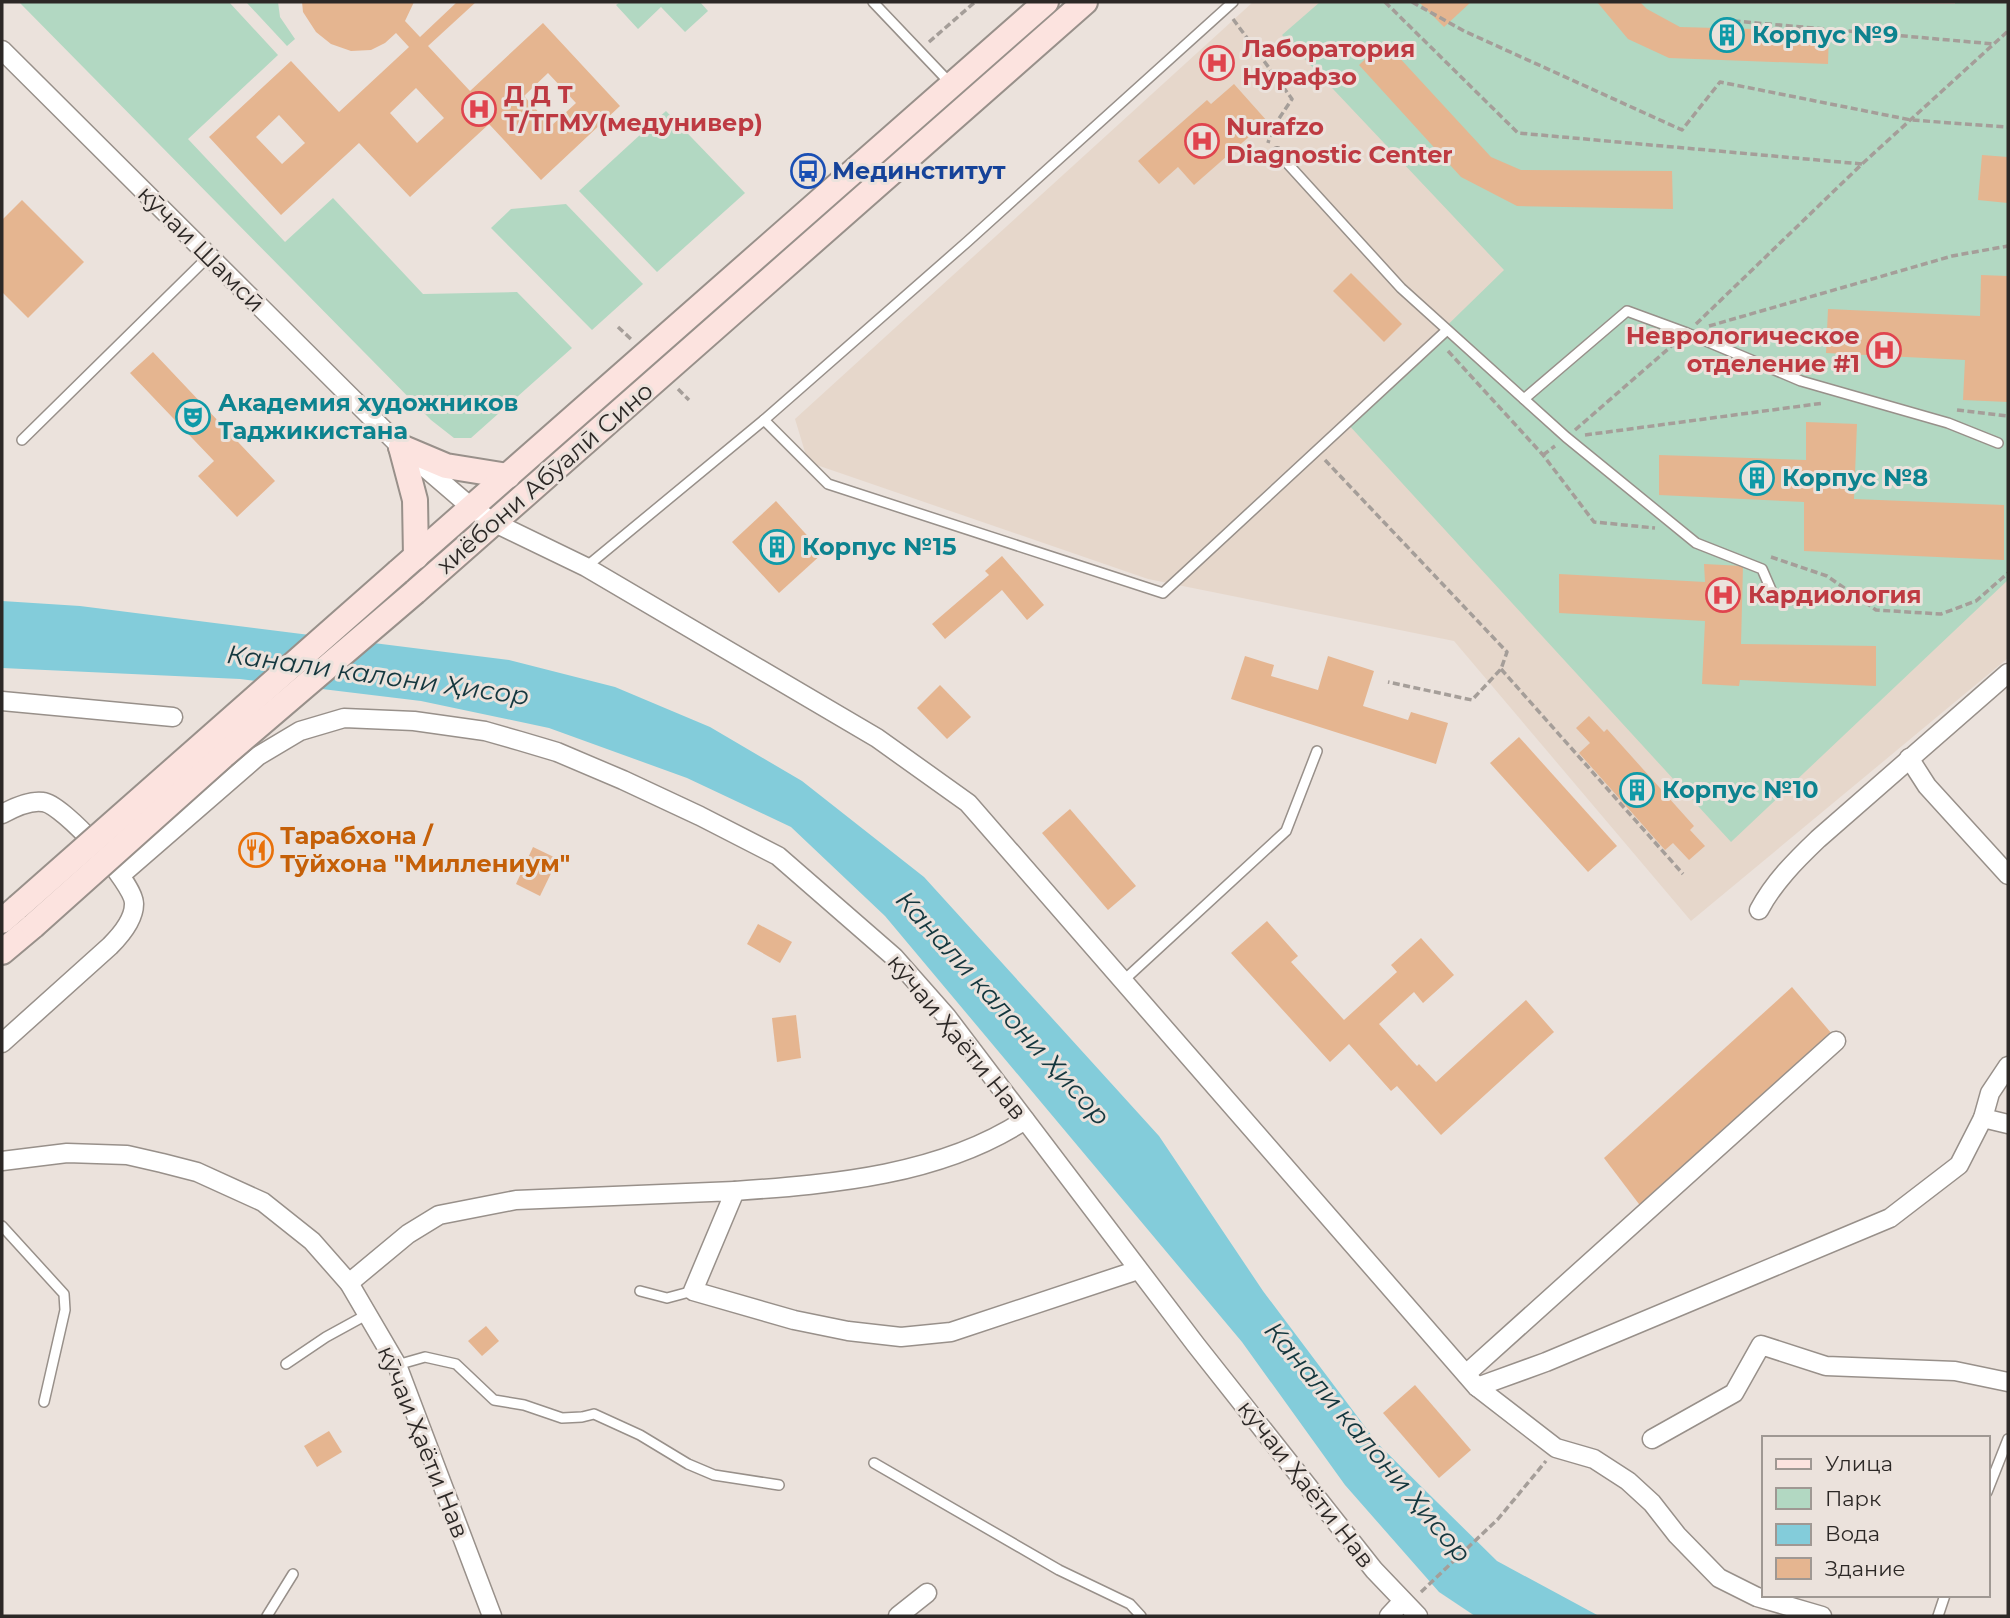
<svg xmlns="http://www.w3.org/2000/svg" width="2010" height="1618" font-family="Montserrat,sans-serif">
	<rect width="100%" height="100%" fill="#ebe2dc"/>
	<path fill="#e6d7cb" d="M1253,2H2008V658L1691,921L1454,641L1148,579L808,462L795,419Z"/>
	<g fill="#b2d8c2">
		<path d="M19,2H229L278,55L188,139L285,242L333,198L423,294L517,292L572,348L471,438H454L431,420Z"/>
		<path d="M246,2H278L280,17L295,39L287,46Z"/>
		<path d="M620,2H700L708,11L685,32L661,7L638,29L616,5Z"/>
		<path d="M1320,2L1955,4V2H2008V580L1731,842L1347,423L1504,270L1282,35Z"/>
		<path d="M666,111L745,193L657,272L579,191Z"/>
		<path d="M566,204L643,284L592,330L491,228L511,209Z"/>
	</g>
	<path fill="#83ccda" d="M2,601L80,606L509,660L615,687L710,727L802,781L924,877L1159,1136L1263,1291L1378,1444L1497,1561L1599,1616H1475L1439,1592L1345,1485L1242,1342L885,916L791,827L687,778L549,728L421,701L240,679L2,668Z"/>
	<g fill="#e5b590" fill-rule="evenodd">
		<path d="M302,2H414L405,21L420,37L457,2H476L428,46L470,91L543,23L620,106L541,180L489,124L410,197L359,143L281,215L209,137L291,61L339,112L409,47L396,33L385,43L371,50L351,51L331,44L316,32L303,12ZM548,73L576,103L551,126L524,96ZM416,88L444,118L417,143L390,113ZM279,115L305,143L282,164L256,137Z"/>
		<path d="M1419,2H1471L1444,27Z"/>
		<path d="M1597,2H1640L1647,9L1680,27L1829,31L1828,64L1669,58L1628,39Z"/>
		<path d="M1384,41L1491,157L1521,170L1672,171L1673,209L1517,206L1461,177L1359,65Z"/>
		<path d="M1234,84L1267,121L1194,185L1178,167L1159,184L1138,161L1207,100L1211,104Z"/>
		<path d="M1982,155L2008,157V203L1978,200Z"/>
		<path d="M22,200L84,262L28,318L2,292V220Z"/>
		<path d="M1351,273L1402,324L1384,342L1333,291Z"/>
		<path d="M1981,275L2008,276V402L1963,400L1965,360L1826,353L1828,309L1980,316Z"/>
		<path d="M153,352L275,481L237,517L198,476L214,461L130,373Z"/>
		<path d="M1806,422L1857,424L1854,499L2004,505V560L1804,551V502L1659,495V455L1806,460Z"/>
		<path d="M776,501L823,553L779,593L732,542Z"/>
		<path d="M1002,556L1044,605L1027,620L1002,590L945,639L932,624L989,575L985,571Z"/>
		<path d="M1704,564L1743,566L1741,644L1876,646V686L1740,680L1739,686L1702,684L1705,621L1559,613V574L1705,582Z"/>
		<path d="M1245,656L1274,665L1271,676L1318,690L1328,656L1374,671L1363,706L1408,720L1411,712L1448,723L1436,764L1231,699Z"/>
		<path d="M940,685L971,717L947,739L917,708Z"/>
		<path d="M1589,716L1604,732L1607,729L1694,826L1690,830L1705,846L1689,860L1673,843L1665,850L1579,753L1590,743L1576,728Z"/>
		<path d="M1519,737L1617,846L1588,872L1490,763Z"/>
		<path d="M1070,809L1136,886L1108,910L1042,833Z"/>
		<path d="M533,847L558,859L540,896L516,884Z"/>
		<path d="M1267,921L1298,956L1291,962L1344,1020L1397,972L1391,965L1421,938L1454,975L1423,1003L1414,992L1379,1024L1417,1066L1419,1064L1436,1082L1526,1000L1554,1032L1441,1135L1397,1086L1391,1091L1349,1044L1330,1062L1231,953Z"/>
		<path d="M758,924L792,942L780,963L747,944Z"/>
		<path d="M1792,987L1832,1034L1642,1208L1604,1158Z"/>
		<path d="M796,1015L801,1058L777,1062L772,1018Z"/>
		<path d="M486,1326L499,1341L482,1356L468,1341Z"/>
		<path d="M1415,1385L1471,1450L1439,1478L1383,1413Z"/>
		<path d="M329,1431L342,1452L317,1467L304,1446Z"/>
	</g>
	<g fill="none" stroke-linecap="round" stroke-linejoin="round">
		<g stroke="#98908a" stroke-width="12">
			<g id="lane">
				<path d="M873,2L951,84"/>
				<path d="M1277,152L1401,288L1566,437L1696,543L1762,569L1775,599L1817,600"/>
				<path d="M1524,399L1627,311L1687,333L1801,381L1948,423L1998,443"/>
				<path d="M764,420L828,484L1163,593L1447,330"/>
				<path d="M22,440L209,256"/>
				<path d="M586,567L764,420L967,242L1233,2"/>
				<path d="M1123,981L1286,831L1317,751"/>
				<path d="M2,1226L64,1294L65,1310L44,1402"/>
				<path d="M640,1291L667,1298L693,1291"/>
				<path d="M286,1364L326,1337L368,1314"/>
				<path d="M397,1365L425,1357L456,1364L494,1400L524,1405L562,1418L582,1417L594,1414L640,1435L688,1464L714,1475L779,1485"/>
				<path d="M874,1463L1059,1570L1130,1604L1141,1616"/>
				<path d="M1987,1492L2008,1439"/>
				<path d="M267,1616L293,1574"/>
				<path d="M1938,1616L1945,1595"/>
			</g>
		</g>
		<g stroke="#98908a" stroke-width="21">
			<g id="street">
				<path d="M2,50L401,447L472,508L495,523L586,567L877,738L968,803L1477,1387L1556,1448L1594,1459L1628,1481L1652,1503L1677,1535L1719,1578L1757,1597L1822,1616"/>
				<path d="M2,701L173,717"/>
				<path d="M1909,758L1927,786L2008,875"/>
				<path d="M2,814C13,808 30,800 43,802C63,804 135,884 134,904C134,920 120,936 110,946L2,1043"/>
				<path d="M121,875L258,756L300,731L344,718L414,721L485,731L520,741L557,752L623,780L700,816L778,856L894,957L947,1017L1196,1345L1374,1570L1418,1616"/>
				<path d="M1759,910C1774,882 1795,861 1818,839L2008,673"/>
				<path d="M1983,1118L2008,1124"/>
				<path d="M2,1161L67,1153L127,1155L162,1163L197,1172L263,1202L312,1241L349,1283L397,1365L492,1616"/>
				<path d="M735,1191C834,1184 941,1175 1025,1120"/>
				<path d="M349,1283L408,1234L439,1215L516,1200L735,1191L693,1291L794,1320L848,1331L901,1337L951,1332L1138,1270"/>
				<path d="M1466,1374L1836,1041"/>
				<path d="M1477,1387L1546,1362L1890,1218L1959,1165L1983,1118L1990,1093L2008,1066"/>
				<path d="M1652,1439L1734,1393L1761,1345L1826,1366L1955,1371L2008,1382"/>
				<path d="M898,1616L927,1593"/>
				<path d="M1389,1616L1403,1601"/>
			</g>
		</g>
		<g stroke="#98908a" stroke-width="28">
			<g id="secondary">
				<path d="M401,447L415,500L416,557"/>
				<path d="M401,447L446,466L508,476"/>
				<path d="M398,572L1046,2"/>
				<path d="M415,592L1085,2"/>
				<path d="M2,921L18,907"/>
				<path d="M2,952L33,926"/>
			</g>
		</g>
		<g stroke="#a59e99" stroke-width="3.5" stroke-dasharray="7 3.5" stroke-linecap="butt">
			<path d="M1385,2L1518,133L1862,164"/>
			<path d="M1412,2L1464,31L1682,130L1720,82L1911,120L2008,127"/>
			<path d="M1233,19L1292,99L1272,129L1268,143"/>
			<path d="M1723,20L1994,44"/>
			<path d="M929,42L975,2"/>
			<path d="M1696,324L1862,164L2008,31"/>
			<path d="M1709,326L1952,256L2008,246"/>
			<path d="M618,327L632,340"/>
			<path d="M1448,351L1543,455L1594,522L1655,528"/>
			<path d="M678,389L689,400"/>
			<path d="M1957,410L2008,416"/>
			<path d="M1575,430L1675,343"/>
			<path d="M1585,435L1824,403"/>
			<path d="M1543,455L1555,446"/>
			<path d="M1325,460L1507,652L1501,669L1472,700L1388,682"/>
			<path d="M1771,557L1827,576L1876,610L1941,614L1976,601L2008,573"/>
			<path d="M1501,669L1683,874"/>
			<path d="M1421,1592L1498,1519L1546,1461"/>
		</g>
		<use href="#lane" stroke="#fff" stroke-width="9"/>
		<use href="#street" stroke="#fff" stroke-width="18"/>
		<use href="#secondary" stroke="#fce3df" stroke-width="24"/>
		<g stroke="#98908a" stroke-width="28" stroke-linecap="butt">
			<g id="secondary-bridge">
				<path d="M18,907L398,572"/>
				<path d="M33,926L223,756L415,592"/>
			</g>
		</g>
		<use href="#secondary-bridge" stroke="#fce3df" stroke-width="24"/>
	</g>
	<defs>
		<g id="building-ring" transform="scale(1.75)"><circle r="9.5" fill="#ebe2dc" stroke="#0f9aa8" stroke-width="1.5"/><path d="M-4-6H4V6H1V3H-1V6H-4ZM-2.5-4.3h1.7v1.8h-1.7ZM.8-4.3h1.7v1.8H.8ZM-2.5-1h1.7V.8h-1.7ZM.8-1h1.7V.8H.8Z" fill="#0f9aa8"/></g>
		<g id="hospital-ring" transform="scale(1.75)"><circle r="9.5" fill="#ebe2dc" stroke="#e0444e" stroke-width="1.5"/><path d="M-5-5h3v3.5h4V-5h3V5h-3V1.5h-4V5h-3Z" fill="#e0444e"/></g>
		<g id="bus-ring" transform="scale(1.75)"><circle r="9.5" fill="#ebe2dc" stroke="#1a4fb4" stroke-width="1.5"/><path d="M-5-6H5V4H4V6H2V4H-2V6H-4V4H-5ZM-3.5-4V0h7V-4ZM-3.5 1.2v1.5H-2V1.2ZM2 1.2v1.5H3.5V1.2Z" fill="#1a4fb4"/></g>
		<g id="theatre-ring" transform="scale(1.75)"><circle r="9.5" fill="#ebe2dc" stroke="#0f9aa8" stroke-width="1.5"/><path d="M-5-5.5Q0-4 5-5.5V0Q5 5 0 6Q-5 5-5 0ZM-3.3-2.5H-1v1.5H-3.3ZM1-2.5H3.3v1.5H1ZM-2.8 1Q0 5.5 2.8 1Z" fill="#0f9aa8"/></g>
		<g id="restaurant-ring" transform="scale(1.75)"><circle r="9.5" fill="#ebe2dc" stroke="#e8710a" stroke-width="1.5"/><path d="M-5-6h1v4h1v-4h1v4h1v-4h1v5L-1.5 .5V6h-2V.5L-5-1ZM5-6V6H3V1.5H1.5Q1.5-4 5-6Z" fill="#e8710a"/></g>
	</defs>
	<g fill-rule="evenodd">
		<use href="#building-ring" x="1727" y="35"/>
		<use href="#hospital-ring" x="1217" y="63"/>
		<use href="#hospital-ring" x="479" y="109"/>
		<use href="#hospital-ring" x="1202" y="141"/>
		<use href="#bus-ring" x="808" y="171"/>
		<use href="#hospital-ring" x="1884" y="350"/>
		<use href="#theatre-ring" x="193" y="417"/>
		<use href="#building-ring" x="1757" y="478"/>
		<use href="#building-ring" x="777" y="547"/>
		<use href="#hospital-ring" x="1723" y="595"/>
		<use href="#building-ring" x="1637" y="790"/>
		<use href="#restaurant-ring" x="256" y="850"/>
	</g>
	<g text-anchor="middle" stroke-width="6" stroke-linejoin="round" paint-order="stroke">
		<g font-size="24" font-weight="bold" fill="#0d838f" stroke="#ebe2dc" text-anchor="start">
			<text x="1752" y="43">Корпус №9</text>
			<text x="218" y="411">Академия художников<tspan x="218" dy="28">Таджикистана</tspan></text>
			<text x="1782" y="486">Корпус №8</text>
			<text x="802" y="555">Корпус №15</text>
			<text x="1662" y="798">Корпус №10</text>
		</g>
		<g font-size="24" font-weight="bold" fill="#be3a42" stroke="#ebe2dc" text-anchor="start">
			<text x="1242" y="57">Лаборатория<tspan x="1242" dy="28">Нурафзо</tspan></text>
			<text x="504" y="103">Д Д Т<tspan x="504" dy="28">Т/ТГМУ(медунивер)</tspan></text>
			<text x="1226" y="135">Nurafzo<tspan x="1226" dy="28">Diagnostic Center</tspan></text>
			<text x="1860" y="344" text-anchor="end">Неврологическое<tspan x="1860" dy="28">отделение #1</tspan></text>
			<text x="1748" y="603">Кардиология</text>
		</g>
		<g font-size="24" font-weight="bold" fill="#164399" stroke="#ebe2dc" text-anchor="start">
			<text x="832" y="179">Мединститут</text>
		</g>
		<g font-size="24" fill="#2c2826" stroke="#ebe2dc">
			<text transform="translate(201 249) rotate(45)" y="8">кӯчаи Шамсӣ</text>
			<text transform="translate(545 478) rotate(-41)" y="8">хиёбони Абӯалӣ Сино</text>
			<text transform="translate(957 1037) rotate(51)" y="8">кӯчаи Ҳаёти Нав</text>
			<text transform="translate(423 1442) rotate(68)" y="8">кӯчаи Ҳаёти Нав</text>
			<text transform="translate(1306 1484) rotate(52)" y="8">кӯчаи Ҳаёти Нав</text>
		</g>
		<g font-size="24" font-weight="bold" fill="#c56008" stroke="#ebe2dc" text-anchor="start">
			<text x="280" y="844">Тарабхона /<tspan x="280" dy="28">Тӯйхона "Миллениум"</tspan></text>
		</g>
		<g font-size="26" font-style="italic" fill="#14373e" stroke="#ebe2dc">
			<text transform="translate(378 675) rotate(8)" y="9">Канали калони Ҳисор</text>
			<text transform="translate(1003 1008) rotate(48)" y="9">Канали калони Ҳисор</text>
			<text transform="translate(1368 1442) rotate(50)" y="9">Канали калони Ҳисор</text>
		</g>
	</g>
	<rect width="2010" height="1618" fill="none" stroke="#2c2826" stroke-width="7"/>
	<rect x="1762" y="1436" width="228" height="161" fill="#ebe2dc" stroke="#9f9893" stroke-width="2"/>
	<rect x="1776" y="1459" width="35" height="10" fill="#fce3df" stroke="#9f9893" stroke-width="2"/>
	<text x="1825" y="1471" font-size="21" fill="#2c2826">Улица</text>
	<rect x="1776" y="1488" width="35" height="21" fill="#b2d8c2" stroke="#9f9893" stroke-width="2"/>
	<text x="1825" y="1506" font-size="21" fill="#2c2826">Парк</text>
	<rect x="1776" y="1524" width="35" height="21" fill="#83ccda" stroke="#9f9893" stroke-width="2"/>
	<text x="1825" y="1541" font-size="21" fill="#2c2826">Вода</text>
	<rect x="1776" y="1558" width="35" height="21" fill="#e5b590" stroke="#9f9893" stroke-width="2"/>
	<text x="1825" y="1576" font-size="21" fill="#2c2826">Здание</text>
</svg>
